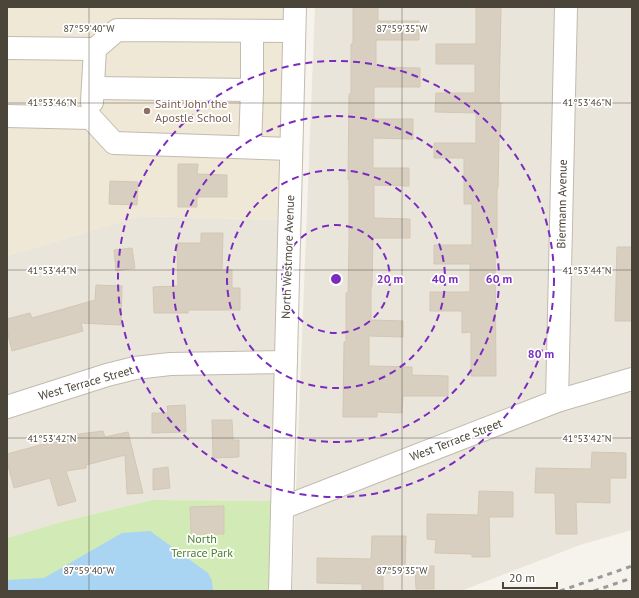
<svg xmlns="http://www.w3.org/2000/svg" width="639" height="598" font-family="'PT Sans',sans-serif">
	<rect width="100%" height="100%" fill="#f6f3ec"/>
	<g fill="#eae5da">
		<path d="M315,7H632V530L580,545L461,591H292Z"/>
		<path d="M140,216L284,220L278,501L152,500L61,522L7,538V256Z"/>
	</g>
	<path fill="#efe8d6" d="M7,7H288L284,220L140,216L7,256Z"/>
	<path fill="#d2eab5" d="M152,500L278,501L276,591H7V538L61,522Z"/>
	<path fill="#a9d4f2" d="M150,531L208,573L212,581L213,591H7V580L44,578L122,533Z"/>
	<g fill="#d8cfc1" stroke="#d3c7b4">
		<path d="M353,7H378V21H419V40H376V67L420,68V87H374V119H413V139L373,138V168H409V186L374,185V218L410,219V238H373L372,287H371V320L403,321V337L369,336V366L412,367V375L448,376V396H403L402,413L377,412V417H343L344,342H346V293H348L349,242V180H348L349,94H351V44H353Z"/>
		<path d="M476,7H501L499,103H501L500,138H499L498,188H497V238H495L496,376H471V332L462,333V311H430V292H470V264H434V245H472V204H464V158H434V143H476V113L435,112L436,93H475V64H436V44H476Z"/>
		<path d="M178,164H198L197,174L227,175V197H197V207H178Z"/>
		<path d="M110,181L138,182L137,205L109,204Z"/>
		<path d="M201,233H223L222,270H232V288H240V310H188V313H154L153,287L178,286L177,243H201Z"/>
		<path d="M617,247H632V321H615Z"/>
		<path d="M132,248L135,268L116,271L114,250Z"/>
		<path d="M96,285L122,286L121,325L81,323L83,331L12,351L7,330V319L30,313L32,318L95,300Z"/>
		<path d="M185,405L186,432L152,433V413H168L167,406Z"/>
		<path d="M212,420H232L233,440H239V457L213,458Z"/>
		<path d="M103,431L105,437L128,432L143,493L127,494L125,455L86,465V468L66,471L76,501L58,506L50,478L14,488L7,462V454L55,441V437Z"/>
		<path d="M592,452L626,453V478H610V503L576,502L577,534H556L555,493H535L536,468L591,469Z"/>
		<path d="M168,467L170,488L153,490V469Z"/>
		<path d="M479,491L513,492V517H489L490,557H472V554L435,553L436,540L427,539V514L478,515Z"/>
		<path d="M224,506V534H191L190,507Z"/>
		<path d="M372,536H406L405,573H383V591H362V584L317,583V558L371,559Z"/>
		<path d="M434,566V589H416L415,567Z"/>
	</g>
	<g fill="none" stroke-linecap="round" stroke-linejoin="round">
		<g stroke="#c2bbae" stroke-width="24">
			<g id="minor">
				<path d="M7,48L95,49L117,30L294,31"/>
				<path d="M93,88L252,90L250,147"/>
				<path d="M252,90V31"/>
				<path d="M92,102L95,49"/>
				<path d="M7,116L91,118L114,143L291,149"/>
				<path d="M557,401L566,7"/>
				<path d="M7,407L107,375L135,368L170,364L286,362"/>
				<path d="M282,508L557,401L632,379"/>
				<path d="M280,591L295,7"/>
			</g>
		</g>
		<use href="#minor" stroke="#fff" stroke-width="22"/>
		<g stroke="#9a9a9a" stroke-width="3" stroke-dasharray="5 5" stroke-linecap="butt">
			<path d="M560,591L632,566"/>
			<path d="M594,591L632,578"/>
		</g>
	</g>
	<path fill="none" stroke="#4b4439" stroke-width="1" stroke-opacity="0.45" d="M89,7V591M402,7V591M7,103H632M7,270H632M7,438H632"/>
	<g fill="none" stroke="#7b2cbf" stroke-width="2" stroke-dasharray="7 5">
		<circle cx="336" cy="279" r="54"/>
		<circle cx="336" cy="279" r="109"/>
		<circle cx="336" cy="279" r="163"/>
		<circle cx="336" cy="279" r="218"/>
	</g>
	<circle fill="#8d6e63" stroke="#fff" stroke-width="1.5" cx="147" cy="111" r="4"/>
	<g text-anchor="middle" stroke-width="3.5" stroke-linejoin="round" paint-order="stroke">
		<g font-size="12" fill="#785e54" stroke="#fff" text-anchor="start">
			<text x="155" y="108">Saint John the<tspan x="155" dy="14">Apostle School</tspan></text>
		</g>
		<g font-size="12" fill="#4b4439" stroke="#fff">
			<text transform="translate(562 204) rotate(-89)" y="4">Biermann Avenue</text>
			<text transform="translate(288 257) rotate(-88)" y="4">North Westmore Avenue</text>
			<text transform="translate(86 383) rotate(-16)" y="4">West Terrace Street</text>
			<text transform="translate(456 440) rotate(-21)" y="4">West Terrace Street</text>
		</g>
		<g font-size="12" fill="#4a7f2a" stroke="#fff">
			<text x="202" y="543">North<tspan x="202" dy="14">Terrace Park</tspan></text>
		</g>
	</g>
	<g font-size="10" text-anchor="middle" fill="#4b4439" stroke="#fff" stroke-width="3.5" stroke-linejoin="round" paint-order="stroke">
		<text x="89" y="32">87°59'40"W</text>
		<text x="402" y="32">87°59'35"W</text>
		<text x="52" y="106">41°53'46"N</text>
		<text x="587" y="106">41°53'46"N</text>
		<text x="52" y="274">41°53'44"N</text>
		<text x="587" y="274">41°53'44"N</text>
		<text x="52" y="442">41°53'42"N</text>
		<text x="587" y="442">41°53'42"N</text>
		<text x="89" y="574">87°59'40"W</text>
		<text x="402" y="574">87°59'35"W</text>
	</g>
	<circle cx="336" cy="279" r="6" fill="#7b2cbf" stroke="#fff" stroke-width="2"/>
	<g font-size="12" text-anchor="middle" font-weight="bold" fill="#7b2cbf" stroke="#fff" stroke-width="3.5" stroke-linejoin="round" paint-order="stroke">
		<text x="390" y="283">20 m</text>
		<text x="445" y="283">40 m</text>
		<text x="499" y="283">60 m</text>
		<text x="541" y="358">80 m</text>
	</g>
	<rect width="639" height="598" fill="none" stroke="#4b4439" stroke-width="16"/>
	<path d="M503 582v6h54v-6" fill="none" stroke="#4b4439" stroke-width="2"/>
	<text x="509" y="582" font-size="12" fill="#4b4439" stroke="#ffffff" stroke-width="3" paint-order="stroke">20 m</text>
</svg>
